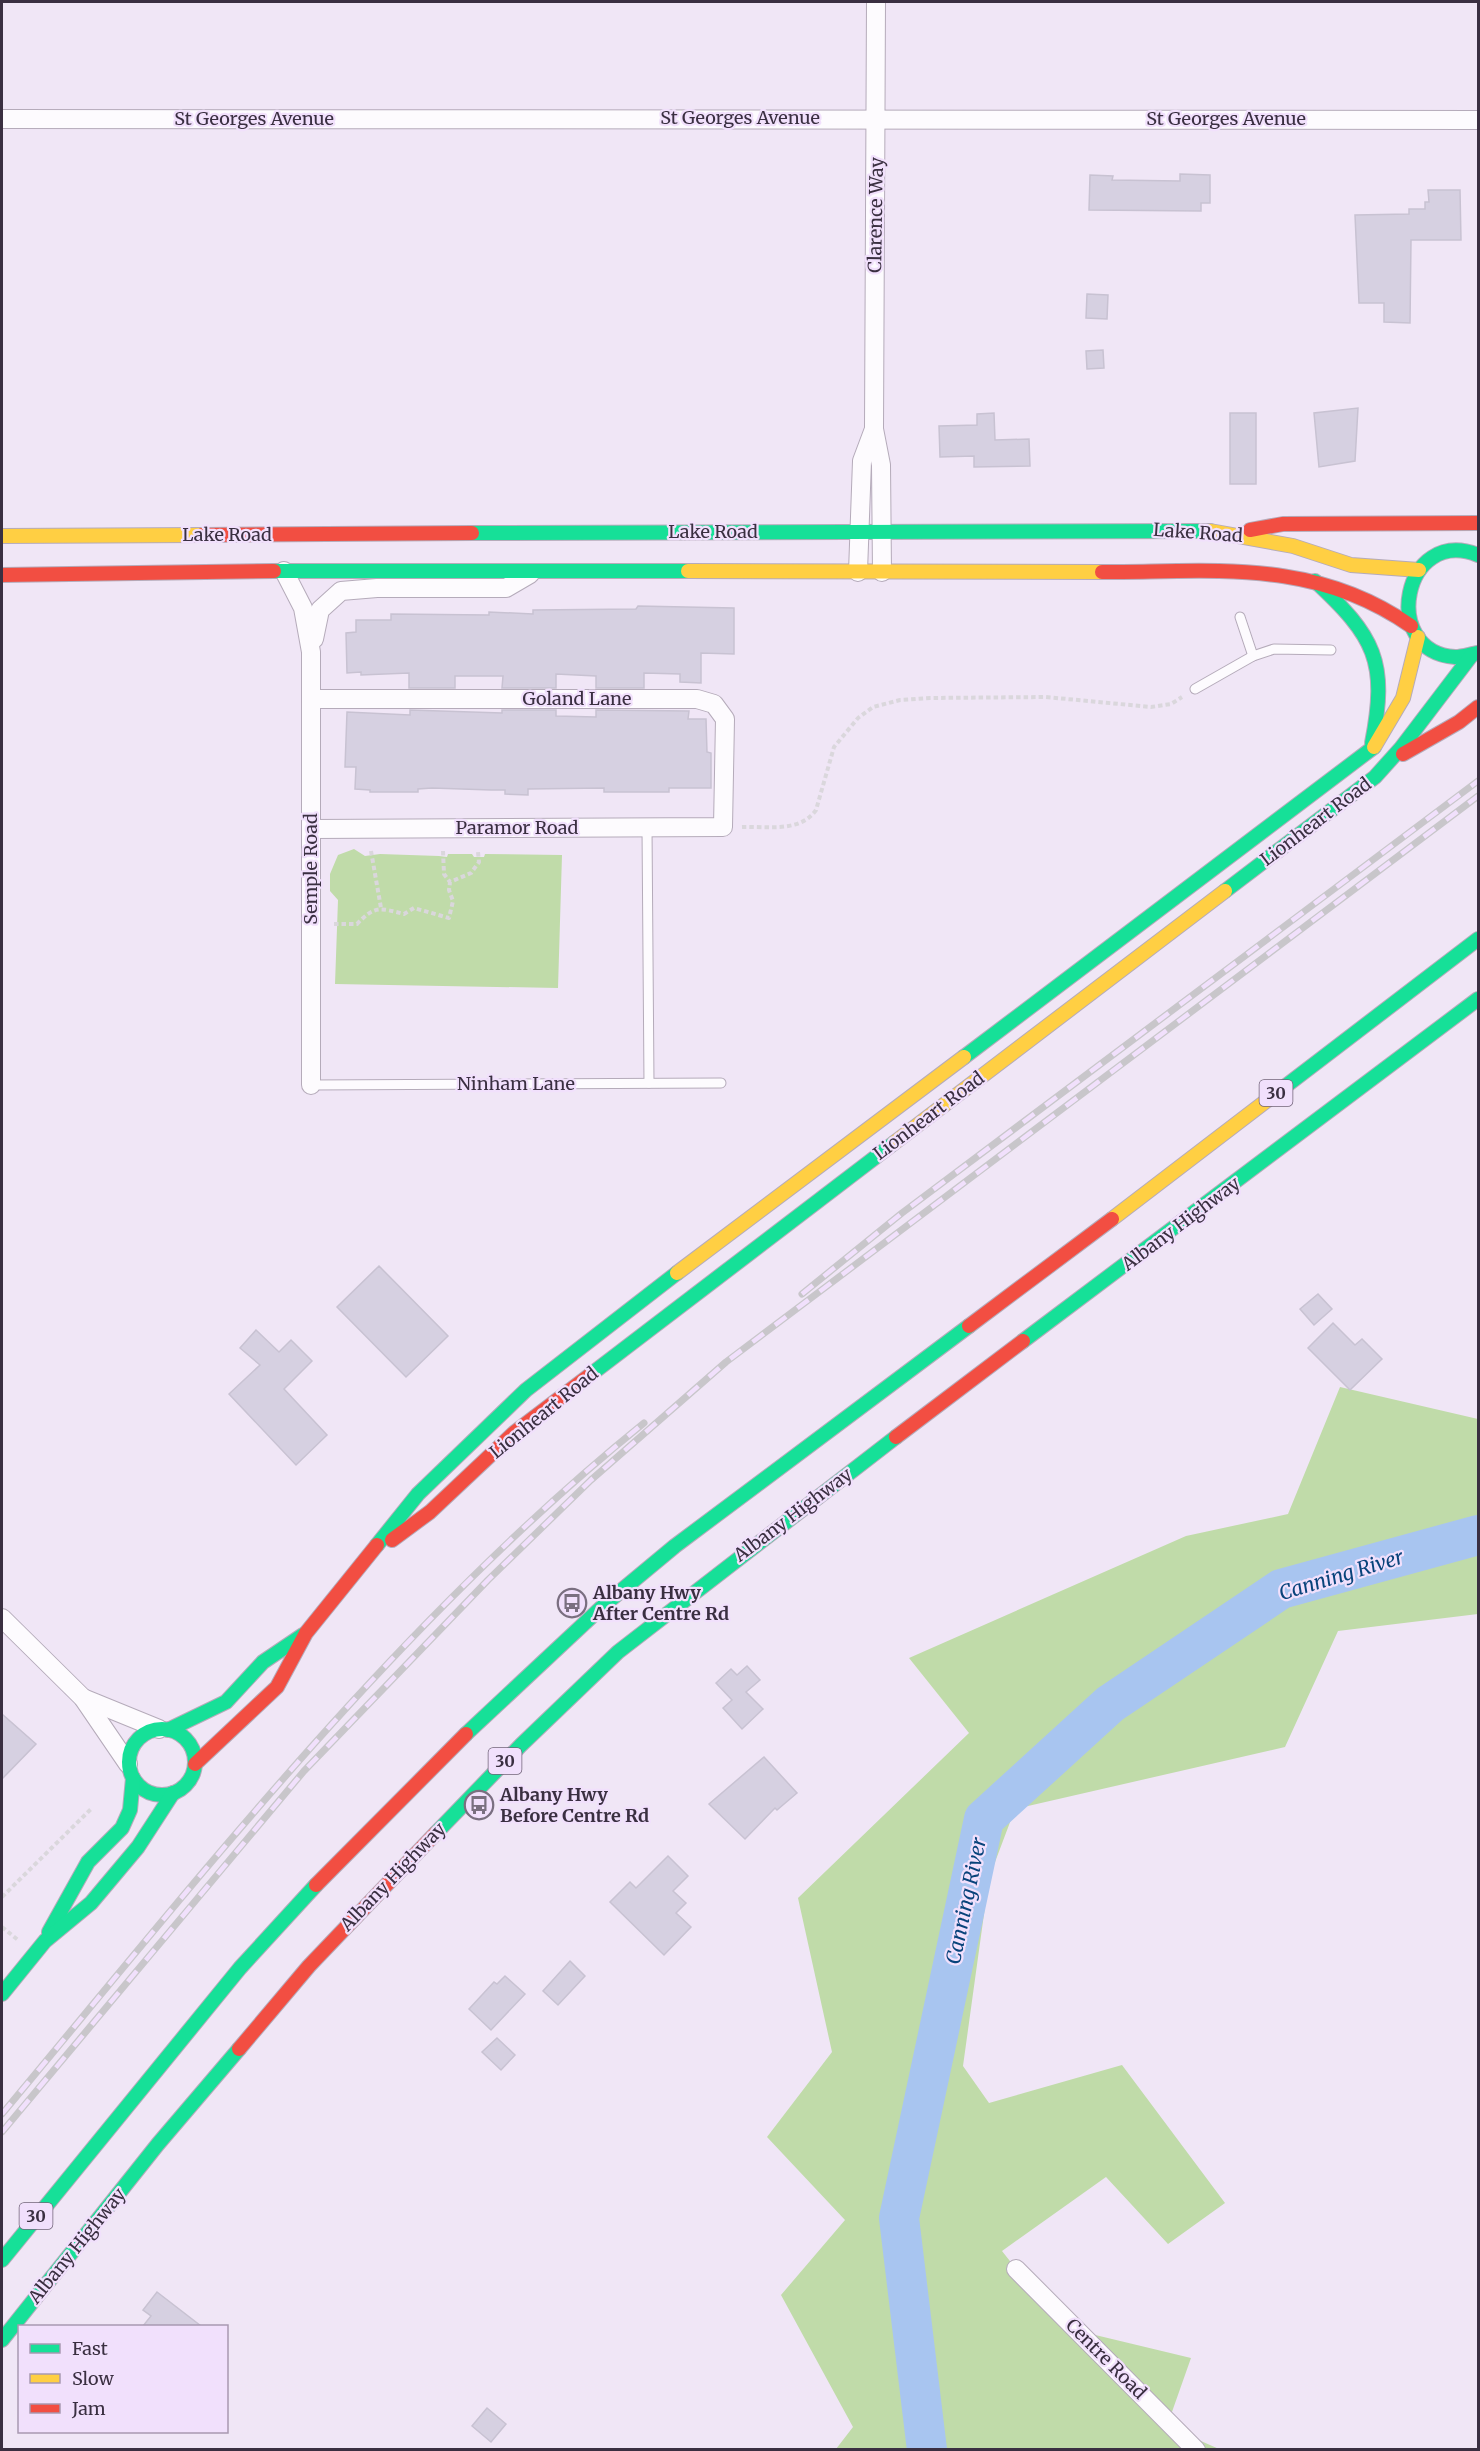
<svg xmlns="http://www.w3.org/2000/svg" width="1480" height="2451" font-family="Merriweather,serif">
	<rect width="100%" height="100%" fill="#f0e6f6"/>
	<g fill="#c0dba9">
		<path d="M354,849L365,856L380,854L439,856L447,857L448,854H472L474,857H484L485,854L562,855L558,988L335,984L338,900L330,891V874L338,855Z"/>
		<path d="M1340,1387L1478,1419V1614L1338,1631L1285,1747L1015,1809L989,1878L963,2066L989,2103L1122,2065L1225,2203L1168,2244L1106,2177L1002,2251L1062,2327L1191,2358L1167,2426L1219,2449H836L853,2427L781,2295L845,2220L767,2137L832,2052L798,1898L969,1733L909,1658L1186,1536L1288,1514Z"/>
	</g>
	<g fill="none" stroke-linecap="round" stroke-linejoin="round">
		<path stroke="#a8c5f0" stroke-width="40" d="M927,2450L899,2218L984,1819L1110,1704L1281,1589L1478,1535"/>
	</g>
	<g fill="#d6d0e1" stroke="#c8c2d2" stroke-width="1.5">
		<path d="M1180,174L1210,175V203H1201V211L1089,210L1090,175L1113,176L1112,180L1180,181Z"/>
		<path d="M1428,190H1460L1461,240H1411L1410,323L1384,322V303H1359L1355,215L1409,214V209H1425V202H1429Z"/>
		<path d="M1087,294L1108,295L1107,319L1086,318Z"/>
		<path d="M1103,350L1104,368L1087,369L1086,351Z"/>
		<path d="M1358,408L1355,461L1319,467L1314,413Z"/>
		<path d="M994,413L995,440L1029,439L1030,466L974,467V456L940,457L939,426L977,425V414Z"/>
		<rect x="1230" y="413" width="26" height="71"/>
		<path d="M638,606L734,608V654L701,653V683L680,682V674L644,673V688H596V676L556,674V688H502L503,676H455V688H409V673L361,675V672L347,673L346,633L356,632V620H391V614L489,615V612L533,614V610L636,609Z"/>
		<path d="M410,710L502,713V710H556V716L596,717V710L689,711L688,719H706L707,752L711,753V788H669V792H604V788L528,789V795L505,794V790H491L432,788L418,789V792H370V790L355,789L356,767H345L347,712L410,715Z"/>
		<path d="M379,1266L448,1336L406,1377L337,1307Z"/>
		<path d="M1318,1294L1332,1309L1314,1325L1300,1309Z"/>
		<path d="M1333,1323L1355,1345L1362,1339L1382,1359L1350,1390L1308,1348Z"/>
		<path d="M256,1330L279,1352L291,1340L312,1361L284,1389L327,1435L296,1465L229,1394L260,1365L240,1348Z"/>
		<path d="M747,1666L760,1680L746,1692L763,1709L742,1729L723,1708L732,1700L716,1683L731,1669L737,1675Z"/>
		<path d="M2,1714L36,1744L2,1779Z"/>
		<path d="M764,1757L797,1793L777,1810L775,1808L745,1839L709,1804Z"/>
		<path d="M668,1856L688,1876L673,1891L686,1903L676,1913L691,1927L664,1955L610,1902L630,1882L636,1888Z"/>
		<path d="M570,1961L585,1976L558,2005L543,1991Z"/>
		<path d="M505,1976L525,1994L491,2030L469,2009L494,1982L497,1984Z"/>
		<path d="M497,2038L515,2055L501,2070L482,2052Z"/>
		<path d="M157,2292L201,2326H143L151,2316L143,2310Z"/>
		<path d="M487,2408L506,2424L491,2442L472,2426Z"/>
	</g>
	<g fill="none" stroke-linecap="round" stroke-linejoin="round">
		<g stroke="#b5abba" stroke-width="11">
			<g id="lane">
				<path d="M1240,617L1253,656"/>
				<path d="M1195,689L1253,656L1274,649L1331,650"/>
				<path d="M647,828L649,1083"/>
				<path d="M311,1085L721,1083"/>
			</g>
		</g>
		<g stroke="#b5abba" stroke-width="20">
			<g id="street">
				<path d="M876,2L874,429L881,465L882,572"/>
				<path d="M2,119L1478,120"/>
				<path d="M284,571L303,608L311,652V1085"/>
				<path d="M858,572L862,461L874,429"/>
				<path d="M314,639L320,610L341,591L377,588H506L530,574"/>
				<path d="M311,699H697L714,704L725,719L723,827L312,829"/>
				<path d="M2,1618L83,1698L128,1764"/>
				<path d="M83,1698L159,1729"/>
				<path d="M1016,2269L1196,2450"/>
			</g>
		</g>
		<g stroke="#b5abba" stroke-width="16">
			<g id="fast">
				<path d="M472,533L1210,531"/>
				<path d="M1478,555C1403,525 1379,652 1455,657C1462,657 1471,654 1478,653"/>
				<path d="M274,571H688"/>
				<path d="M1315,581C1375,637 1388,661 1372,743"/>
				<path d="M1225,891L1375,777L1401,748L1471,656"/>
				<path d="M964,1057L1374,747"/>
				<path d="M1274,1095L1478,939"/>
				<path d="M1023,1341L1478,999"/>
				<path d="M590,1375L894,1143"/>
				<path d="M377,1545L418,1494L526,1390L677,1273"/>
				<circle cx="162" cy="1762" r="33"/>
				<path d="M168,1730L226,1702L263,1662L303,1635"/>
				<path d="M466,1734L604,1605L675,1546L969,1326"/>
				<path d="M436,1833L521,1745L618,1652L896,1437"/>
				<path d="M49,1932L88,1862L122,1828L130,1810L133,1778"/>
				<path d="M2,1994L45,1941L91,1903L138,1847L173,1793"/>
				<path d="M2,2260L240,1968L316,1885"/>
				<path d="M2,2340L158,2144L239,2049"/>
			</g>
		</g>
		<g stroke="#b5abba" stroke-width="16">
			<g id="slow">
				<path d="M1210,531L1293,546L1351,565L1419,570"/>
				<path d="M2,536L202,535"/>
				<path d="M688,571L1102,572"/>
				<path d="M1374,747L1403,698L1418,637"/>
				<path d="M894,1143L1225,891"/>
				<path d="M1112,1219L1274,1095"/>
				<path d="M677,1273L964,1057"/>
			</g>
		</g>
		<g stroke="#b5abba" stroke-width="16">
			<g id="jam">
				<path d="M1250,530L1283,524L1478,523"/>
				<path d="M202,535L472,533"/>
				<path d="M1102,572C1214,572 1314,558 1411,626"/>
				<path d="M2,575L274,571"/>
				<path d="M1403,754L1459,722L1478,707"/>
				<path d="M969,1326L1112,1219"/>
				<path d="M896,1437L1023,1341"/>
				<path d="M392,1540L430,1512L515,1432L590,1375"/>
				<path d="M195,1764L277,1687L306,1633L377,1545"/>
				<path d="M316,1885L466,1734"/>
				<path d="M239,2049L309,1966L436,1833"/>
			</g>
		</g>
		<g stroke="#dad7dc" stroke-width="4" stroke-dasharray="4.5 3" stroke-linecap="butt">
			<path d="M742,827C767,826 800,833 816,810L834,747L858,718L873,707L900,700L930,698L1046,697L1151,707L1171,704L1182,697"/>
			<path d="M371,851L381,908"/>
			<path d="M443,851L444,874L450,882"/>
			<path d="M334,924H357C375,905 380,908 404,914L414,908L449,918L453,901L449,890L450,882L471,873L479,862L478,852"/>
			<path d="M2,1897L92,1808"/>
			<path d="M2,1927L18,1940"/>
		</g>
		<use href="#lane" stroke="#fdfbfe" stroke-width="9"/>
		<use href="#street" stroke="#fdfbfe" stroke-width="18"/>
		<use href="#fast" stroke="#16e098" stroke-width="14"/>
		<use href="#slow" stroke="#ffcf43" stroke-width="14"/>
		<use href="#jam" stroke="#f24e42" stroke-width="14"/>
		<g stroke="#c8c6ca" stroke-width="7">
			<g id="rail">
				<path d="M802,1294L902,1213L1478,781"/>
				<path d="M2,2114C203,1873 399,1621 644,1423"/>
				<path d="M2,2132L304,1771L488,1580L591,1480L726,1362L1478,796"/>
			</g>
		</g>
		<use href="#rail" stroke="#f1e0fc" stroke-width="4.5" stroke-dasharray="14" stroke-linecap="butt"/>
	</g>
	<defs>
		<g id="bus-ring" transform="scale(1.5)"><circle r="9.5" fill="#f1e0fc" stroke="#7a6f80" stroke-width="1.5"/><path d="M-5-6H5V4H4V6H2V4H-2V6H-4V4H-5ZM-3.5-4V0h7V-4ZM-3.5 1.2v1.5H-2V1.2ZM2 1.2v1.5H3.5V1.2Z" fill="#7a6f80"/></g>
	</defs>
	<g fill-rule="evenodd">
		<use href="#bus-ring" x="572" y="1603"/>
		<use href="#bus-ring" x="479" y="1805"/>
	</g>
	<g text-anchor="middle" stroke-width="4.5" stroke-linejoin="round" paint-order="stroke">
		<g fill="#f1e0fc" stroke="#716479" stroke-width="1.5">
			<rect x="1259.5" y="1080" width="33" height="26" rx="4.5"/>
			<rect x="488.5" y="1748" width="33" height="26" rx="4.5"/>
			<rect x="19.5" y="2203" width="33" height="26" rx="4.5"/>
		</g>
		<g font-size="16" font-weight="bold" fill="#3a2f41">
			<text x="1276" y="1099">30</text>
			<text x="505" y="1767">30</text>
			<text x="36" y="2222">30</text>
		</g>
		<g font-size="18" fill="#3a2f41" stroke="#f1e0fc">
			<text x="740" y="124">St Georges Avenue</text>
			<text x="254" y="125">St Georges Avenue</text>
			<text x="1226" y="125">St Georges Avenue</text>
			<text transform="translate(876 215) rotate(-89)" y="6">Clarence Way</text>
			<text x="713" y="538">Lake Road</text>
			<text transform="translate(1198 533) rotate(4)" y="6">Lake Road</text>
			<text x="227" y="541">Lake Road</text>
			<text x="577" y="705">Goland Lane</text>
			<text transform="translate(1316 822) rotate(-37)" y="6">Lionheart Road</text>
			<text x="517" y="834">Paramor Road</text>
			<text transform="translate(311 869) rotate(-90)" y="6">Semple Road</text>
			<text x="516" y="1090">Ninham Lane</text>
			<text transform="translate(929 1116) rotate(-37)" y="6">Lionheart Road</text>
			<text transform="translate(1181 1224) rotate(-37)" y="6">Albany Highway</text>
			<text transform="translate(544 1413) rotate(-39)" y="6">Lionheart Road</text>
			<text transform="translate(793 1515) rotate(-37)" y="6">Albany Highway</text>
			<text transform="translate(393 1877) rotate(-46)" y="6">Albany Highway</text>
			<text transform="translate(77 2246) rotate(-51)" y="6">Albany Highway</text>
			<text transform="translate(1106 2359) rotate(45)" y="6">Centre Road</text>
		</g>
		<g font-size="18" font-weight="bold" fill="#3a2f41" stroke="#f1e0fc" text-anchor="start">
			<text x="593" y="1599">Albany Hwy<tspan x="593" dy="21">After Centre Rd</tspan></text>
			<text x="500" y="1801">Albany Hwy<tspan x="500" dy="21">Before Centre Rd</tspan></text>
		</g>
		<g font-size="20" font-style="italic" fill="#08437b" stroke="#f1e0fc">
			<text transform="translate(1341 1575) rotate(-17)" y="7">Canning River</text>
			<text transform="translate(966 1901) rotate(-78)" y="7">Canning River</text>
		</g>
	</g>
	<rect width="1480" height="2451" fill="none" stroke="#3a2f41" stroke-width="6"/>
	<rect x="18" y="2325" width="210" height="108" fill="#f1e0fc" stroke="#a899b1" stroke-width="1.5"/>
	<rect x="30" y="2344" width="30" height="9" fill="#16e098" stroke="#a899b1" stroke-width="1.5"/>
	<text x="72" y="2355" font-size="18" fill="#3a2f41">Fast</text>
	<rect x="30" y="2374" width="30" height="9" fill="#ffcf43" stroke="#a899b1" stroke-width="1.5"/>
	<text x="72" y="2385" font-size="18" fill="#3a2f41">Slow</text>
	<rect x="30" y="2404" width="30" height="9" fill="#f24e42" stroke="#a899b1" stroke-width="1.5"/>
	<text x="72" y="2415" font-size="18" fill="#3a2f41">Jam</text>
</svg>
